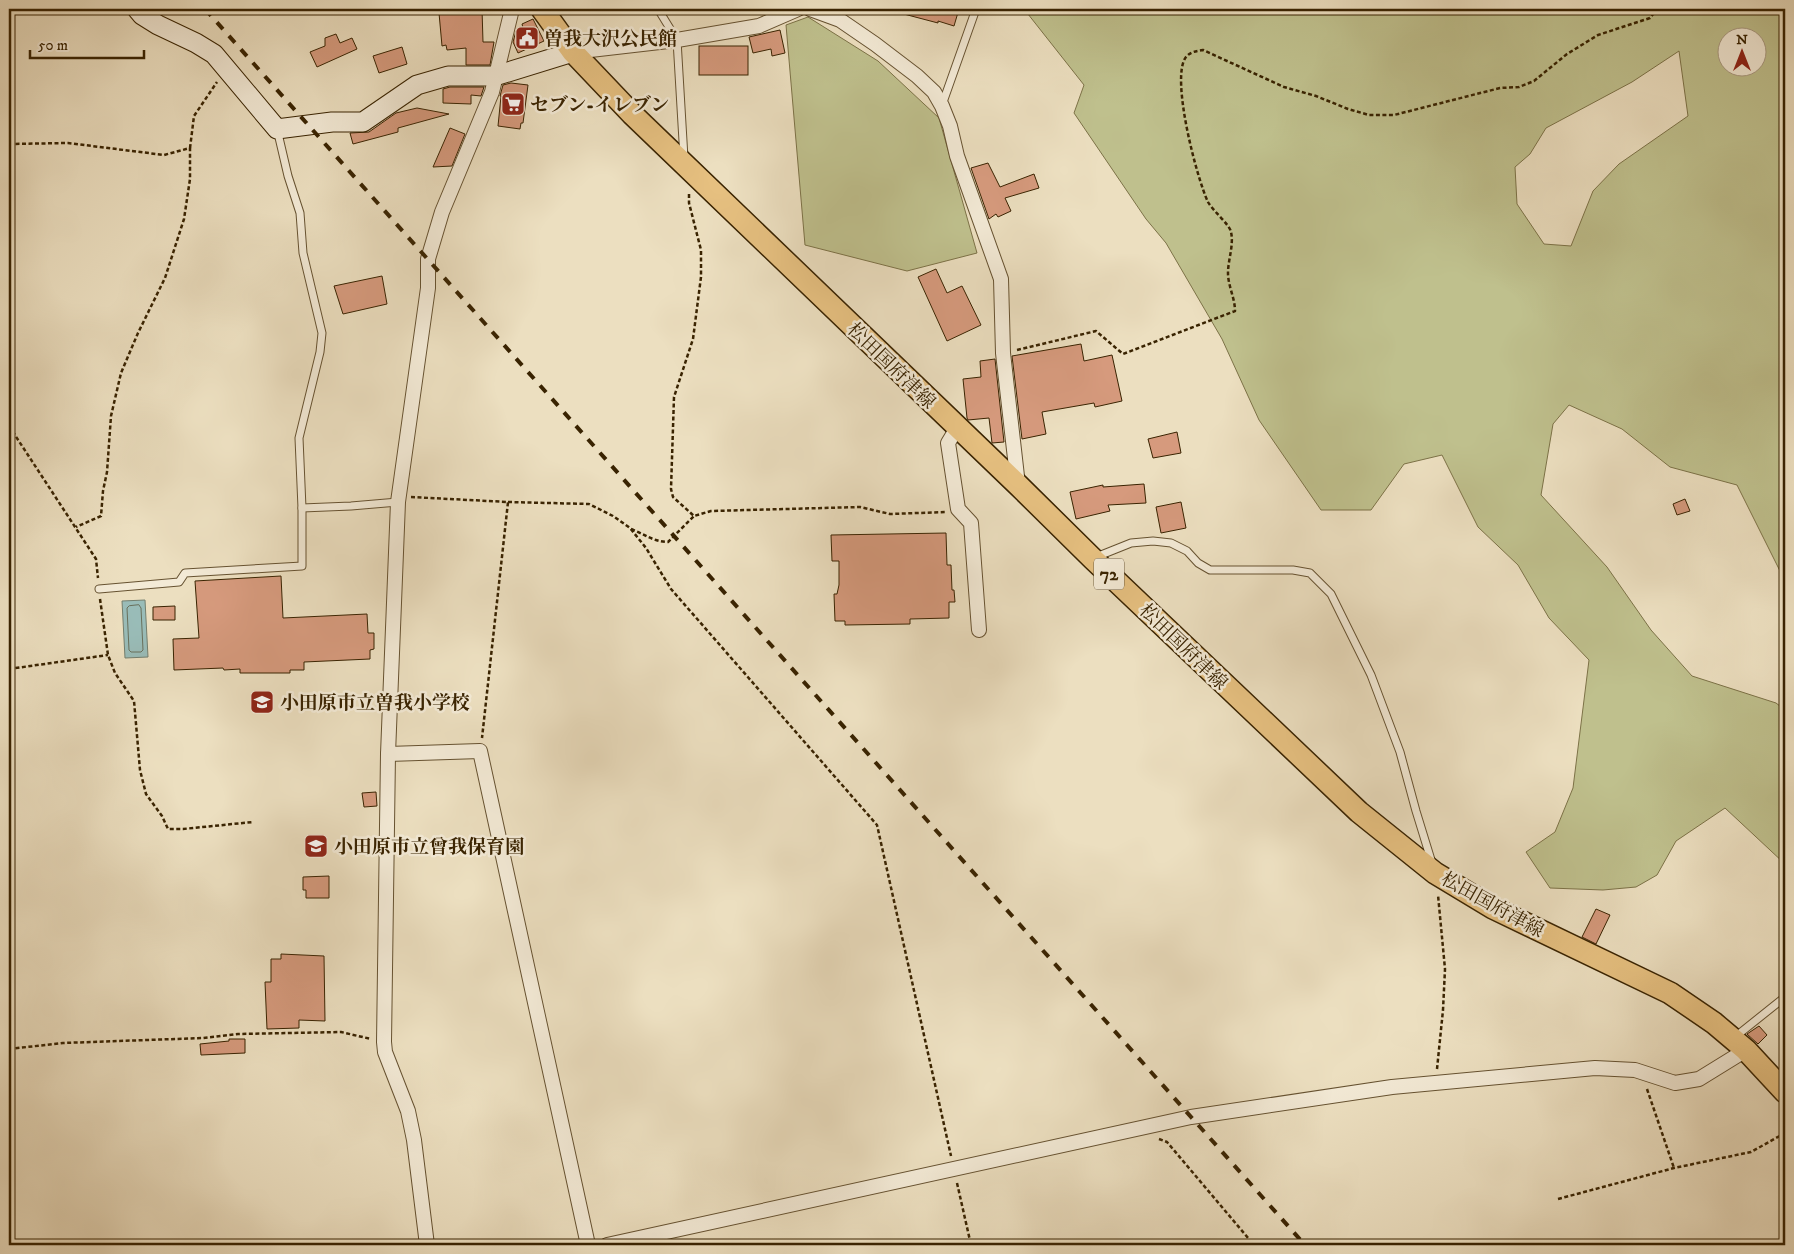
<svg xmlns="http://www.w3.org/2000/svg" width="1794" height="1254" font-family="'IM FELL DW Pica','Noto Serif JP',serif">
	<rect width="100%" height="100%" fill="#ecdfc0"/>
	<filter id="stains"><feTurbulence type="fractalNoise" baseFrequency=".004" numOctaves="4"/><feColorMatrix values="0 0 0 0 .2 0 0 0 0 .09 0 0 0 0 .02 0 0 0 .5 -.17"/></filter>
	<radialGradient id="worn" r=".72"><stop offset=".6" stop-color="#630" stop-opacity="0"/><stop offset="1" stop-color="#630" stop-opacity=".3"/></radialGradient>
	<g fill="#bfc08d" stroke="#7c7247" fill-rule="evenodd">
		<path d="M1024,9H1785V581L1737,485L1670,467L1622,429L1569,405L1553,424L1541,495L1607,567L1651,630L1692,676L1776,703L1785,710V864L1725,808L1676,841L1657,875L1636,887L1603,890L1550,888L1526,852L1555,832L1573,788L1589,660L1549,618L1518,565L1478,527L1442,455L1404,464L1371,510H1321L1259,420L1222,339L1166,243L1146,219L1074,113L1084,85ZM1726,38H1756V68H1726ZM1679,51L1688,116L1619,164L1593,191L1571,246L1544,244L1517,204L1515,167L1530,154L1546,128L1632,82Z"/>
		<path d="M808,17L878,61L939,118L977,253L907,271L805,245L786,25Z"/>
	</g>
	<path fill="#99bcb8" stroke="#737f6f" d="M145,600L148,657L125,658L122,601Z"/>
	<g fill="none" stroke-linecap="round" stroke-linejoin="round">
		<path stroke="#69705c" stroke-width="1" d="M139,605L141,608L143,650L141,652H131L129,650L127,608L129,606Z"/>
	</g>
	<g fill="#d69a7d" stroke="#392301">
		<path d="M458,9H482L483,42H494L490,65H466V48L447,50L446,45L442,46L439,13H442V11Z"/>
		<path d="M901,9H959L954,26L938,21V23L900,13Z"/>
		<path d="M533,19L544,41L518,53L513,42L516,31L523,28L522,24Z"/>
		<path d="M780,30L785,53L772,56L771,49L753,53L749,37Z"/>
		<path d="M336,34L340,43L352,38L357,49L317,67L310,52L325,46V38Z"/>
		<rect x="699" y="46" width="49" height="29"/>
		<path d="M402,47L407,64L379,73L373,56Z"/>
		<path d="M511,83L528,85L523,123H521L520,129L498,126L501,96H500L503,85Z"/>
		<path d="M450,87H484L481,96L471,95V104L443,103V89Z"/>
		<path d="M417,108L449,114L398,128V132L353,144L350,133L369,132L396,113Z"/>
		<path d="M450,128L465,134L452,166L433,167Z"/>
		<path d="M988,163L1000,187L1034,174L1039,188L1005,198L1011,211L998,217L996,214L989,219L971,168Z"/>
		<path d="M936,269L947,293L962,286L981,325L947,341L918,277Z"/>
		<path d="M382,276L387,304L343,314L334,286Z"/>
		<path d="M1081,344L1084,361L1112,355L1122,401L1095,407L1094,403L1042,412L1046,434L1022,439L1012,356Z"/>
		<path d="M995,359L1004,442L992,443L989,418L968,420L967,418L963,379L981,377L980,361Z"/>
		<path d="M1177,432L1181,453L1153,458L1148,439Z"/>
		<path d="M1144,484L1146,503L1108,505L1110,511L1076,519L1070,492L1103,485V487Z"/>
		<path d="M1685,499L1690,511L1677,515L1673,504Z"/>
		<path d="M1181,502L1186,528L1161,533L1156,507Z"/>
		<path d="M946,533L947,565H951L952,590H954L955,602H949V618L910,619V624L845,625V621H835L834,594H837L839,585V561H832L831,535Z"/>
		<path d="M281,576L283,618L367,614L368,633H374V649L370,650V659L304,662V670H290V673H240V669L224,670L223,668L174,670L173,639L199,638L195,581Z"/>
		<path d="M175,606V620H153V607Z"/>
		<path d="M376,792L377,806L364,807L362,793Z"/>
		<path d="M329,876V898H306V890H303V877Z"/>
		<path d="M1596,909L1610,915L1596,944L1582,937Z"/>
		<path d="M281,954L324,956L325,1021L299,1020V1028L267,1029L265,982H271V959H281Z"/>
		<path d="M1759,1026L1767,1035L1758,1044L1747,1034Z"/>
		<path d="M229,1039H245V1053L201,1055L200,1044L229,1041Z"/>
	</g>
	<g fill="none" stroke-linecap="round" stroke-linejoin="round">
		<g stroke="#665231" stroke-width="9">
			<g id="lane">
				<path d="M658,9L677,40L684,158"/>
				<path d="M942,105L976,9"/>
				<path d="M302,508L351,506L398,502"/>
				<path d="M1096,557L1131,543L1153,541L1171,543L1187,551L1198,563L1210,570H1293L1310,573L1331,594L1371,675L1400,752L1416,811L1432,863"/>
				<path d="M99,589L179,582L185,573L302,566V508L299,438L320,352L322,333L303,253L300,213L288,176L277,129"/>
				<path d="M1735,1037L1785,997"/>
			</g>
		</g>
		<g stroke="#665231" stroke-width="16">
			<g id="street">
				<path d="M810,9L840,20L875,44L917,76L934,92L942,106L950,126L957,156L1001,279L1003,353L1018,485"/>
				<path d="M573,52L677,40L759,26L798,9"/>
				<path d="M957,428L948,443L958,509L971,523L979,630"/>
				<path d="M388,754L480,751L588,1245"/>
				<path d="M427,1245L414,1140L408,1111L385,1052L384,1042L388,754L398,502L428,288V259L442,212L492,92L512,9"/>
				<path d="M607,1245L1191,1117L1392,1087L1595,1068L1635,1070L1675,1083L1699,1079L1746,1050"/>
			</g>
		</g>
		<g stroke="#392301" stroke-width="21">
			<path id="secondary" d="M137,9L142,15L158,25L196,43L214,54L277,129L332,122H363L417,85L448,76H495L573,52"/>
		</g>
		<g stroke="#392301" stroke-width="24">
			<path id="primary" d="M542,9L573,52L632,114L1018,485L1093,559L1359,812L1435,873L1493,908L1670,993L1714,1023L1746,1050L1785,1092"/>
		</g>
		<g stroke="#392301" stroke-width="2.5" stroke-dasharray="4 2.5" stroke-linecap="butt">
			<path d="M9,144L68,143L164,155L190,148V179L184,219L165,278L138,333L121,373L111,416L107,472L103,491L101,516L76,527"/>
			<path d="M190,148L194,116L217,82"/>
			<path d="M689,194V203L701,250V277L693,339L674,397L671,489L673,497L694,516L711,511L860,507L890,514L946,512"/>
			<path d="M1017,350L1096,331L1123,354L1235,311C1235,298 1228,286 1228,273C1228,260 1234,245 1231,232C1230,225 1213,211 1208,202C1197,179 1170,77 1186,57C1190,52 1196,51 1203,50L1284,87L1316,96L1348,109L1369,115H1394L1500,88L1519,87L1534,81L1567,54L1598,35L1650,18L1657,9"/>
			<path d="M9,426L96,559L98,578"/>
			<path d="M411,497L508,502L482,738"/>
			<path d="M508,502L589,504L613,516L630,528L646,548L671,589L877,825L951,1156"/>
			<path d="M631,529C644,534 654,542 668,542L694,516"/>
			<path d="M100,599L108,655L115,673L134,701L140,770L146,794L162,816L168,829H183L253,822"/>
			<path d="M9,669L108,655"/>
			<path d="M9,1049L63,1043L203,1038L238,1034L341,1032L371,1039"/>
			<path d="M1437,1069L1443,1010L1445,969L1438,895"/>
			<path d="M1647,1089L1674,1168"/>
			<path d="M1159,1139L1167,1142L1254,1245"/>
			<path d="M957,1183L971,1245"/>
			<path d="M1558,1199L1674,1168L1751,1152L1785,1133"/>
		</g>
		<use href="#lane" stroke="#f3ead6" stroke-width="7"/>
		<use href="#street" stroke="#f3ead6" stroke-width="14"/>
		<use href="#secondary" stroke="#f3ead6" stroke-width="19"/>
		<use href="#primary" stroke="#e6c080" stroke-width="21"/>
		<path stroke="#392301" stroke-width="4" stroke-dasharray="9 9" stroke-linecap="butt" d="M205,9L1305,1245"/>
	</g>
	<defs>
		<g id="civic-square" transform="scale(1.25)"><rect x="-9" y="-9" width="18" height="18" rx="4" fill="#8f2418" stroke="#f3ead6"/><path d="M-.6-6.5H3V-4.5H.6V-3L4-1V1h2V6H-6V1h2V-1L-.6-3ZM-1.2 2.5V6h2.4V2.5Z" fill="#fff"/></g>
		<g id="supermarket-square" transform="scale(1.25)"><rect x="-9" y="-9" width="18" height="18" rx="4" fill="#8f2418" stroke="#f3ead6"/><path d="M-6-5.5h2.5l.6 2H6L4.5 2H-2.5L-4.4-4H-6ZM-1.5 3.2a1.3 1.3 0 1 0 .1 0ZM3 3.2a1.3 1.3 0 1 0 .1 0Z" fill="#fff"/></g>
		<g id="school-square" transform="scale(1.25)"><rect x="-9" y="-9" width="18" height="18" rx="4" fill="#8f2418" stroke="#f3ead6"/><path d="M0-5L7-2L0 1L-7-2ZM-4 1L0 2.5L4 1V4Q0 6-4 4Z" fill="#fff"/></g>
	</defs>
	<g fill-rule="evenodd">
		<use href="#civic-square" x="527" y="38"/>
		<use href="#supermarket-square" x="513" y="104"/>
		<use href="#school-square" x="262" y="702"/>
		<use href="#school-square" x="316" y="846"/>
	</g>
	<g text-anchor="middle" stroke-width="5" stroke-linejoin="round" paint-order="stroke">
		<rect fill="#f3ead6" stroke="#715f41" stroke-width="1" x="1094" y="558.5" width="30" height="31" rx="4"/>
		<g font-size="18" font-weight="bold" fill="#392301">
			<text x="1109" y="580">72</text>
		</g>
		<g font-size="19" font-weight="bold" fill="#392301" stroke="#f3ead6" text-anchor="start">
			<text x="544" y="45">曽我大沢公民館</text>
			<text x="530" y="111">セブン-イレブン</text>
			<text x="280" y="709">小田原市立曽我小学校</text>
			<text x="334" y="853">小田原市立曾我保育園</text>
		</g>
		<g font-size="19" fill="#392301" stroke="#f3ead6">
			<text transform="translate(892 365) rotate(44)" y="7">松田国府津線</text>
			<text transform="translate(1184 646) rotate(44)" y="7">松田国府津線</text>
			<text transform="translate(1493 904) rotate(29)" y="7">松田国府津線</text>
		</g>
	</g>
	<rect width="1794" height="1254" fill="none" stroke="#ecdfc0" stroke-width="30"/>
	<rect x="10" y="10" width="1774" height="1234" fill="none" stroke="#392301" stroke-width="2.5"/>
	<rect x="15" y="15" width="1764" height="1224" fill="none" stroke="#392301"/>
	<g transform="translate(1742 52)"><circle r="24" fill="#f3ead6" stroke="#a99a81"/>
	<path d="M0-4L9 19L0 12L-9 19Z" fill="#8f2418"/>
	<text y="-8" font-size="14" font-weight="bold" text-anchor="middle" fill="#392301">N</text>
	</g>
	<path d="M30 50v8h114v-8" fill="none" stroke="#392301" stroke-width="2.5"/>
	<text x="38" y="50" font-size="15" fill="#392301" stroke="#f3ead6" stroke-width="4" paint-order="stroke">50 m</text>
	<rect width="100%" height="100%" filter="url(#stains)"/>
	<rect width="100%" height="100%" fill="url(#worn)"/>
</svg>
